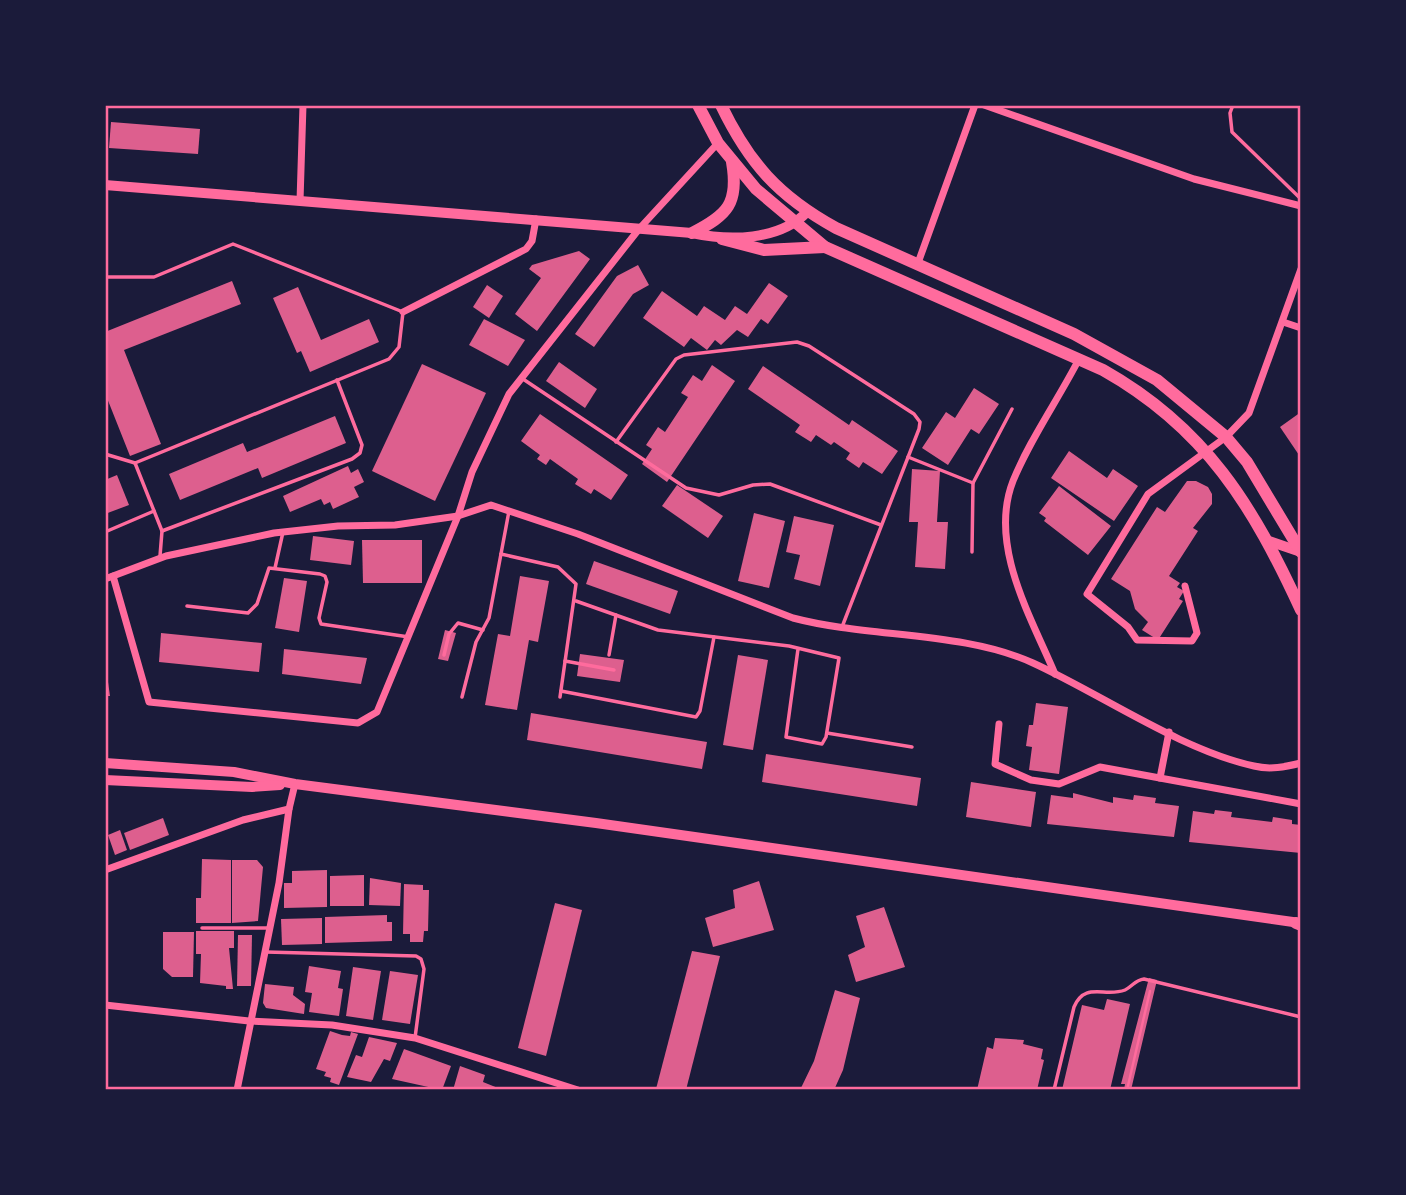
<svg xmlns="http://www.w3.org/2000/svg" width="1406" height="1195" font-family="'Sofia Sans Condensed',sans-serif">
	<rect width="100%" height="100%" fill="#1b1b3a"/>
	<g fill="#dd5f8e">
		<path d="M111,122L200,129L198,154L109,148Z"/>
		<path d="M579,251L590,259L537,331L515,314L541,278L529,269L532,265Z"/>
		<path d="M638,265L649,285L633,294L594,347L575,334L617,276Z"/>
		<path d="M232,281L241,304L124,350L161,444L130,456L105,393V332Z"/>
		<path d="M769,283L788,296L768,324L761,319L748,337L737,330L721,345L715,340L707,350L691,338L684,347L643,318L662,291L697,316L704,306L725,320L735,306L747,314Z"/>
		<path d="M487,285L503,296L489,318L473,307Z"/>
		<path d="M298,287L321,340L369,319L379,342L310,372L301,351L297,353L273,298Z"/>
		<path d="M484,319L525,340L508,366L469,345Z"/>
		<path d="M559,362L597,389L585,408L546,381Z"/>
		<path d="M422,364L486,393L435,501L372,471Z"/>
		<path d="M712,365L735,381L667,482L642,464L652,449L646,445L658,427L665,432L688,397L681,393L693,375L702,381Z"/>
		<path d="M763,366L849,425L852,420L898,451L882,474L863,462L859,468L846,459L850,453L834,442L831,445L816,435L811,442L795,432L800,425L748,389Z"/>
		<path d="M974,388L999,404L979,434L971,429L948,465L922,448L946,412L955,418Z"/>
		<path d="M1301,412V458L1280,427Z"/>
		<path d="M540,414L628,475L611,500L594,489L591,494L575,484L578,479L550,459L546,465L537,459L540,455L521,441Z"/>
		<path d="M335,416L346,443L262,478L258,468L180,500L169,474L243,443L247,452Z"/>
		<path d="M1069,451L1107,478L1113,469L1138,486L1114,521L1051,478Z"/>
		<path d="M348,466L351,473L358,469L364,482L354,487L359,497L333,509L330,502L324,505L321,499L290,512L283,496Z"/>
		<path d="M912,469L940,471L937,522H948L945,569L915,567L918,522H909Z"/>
		<path d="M117,475L129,505L105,514V480Z"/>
		<path d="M1187,481H1196L1208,487L1212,494V504L1193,528L1198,531L1169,576L1180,583L1177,587L1184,591L1179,599L1183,601L1158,640L1142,630L1148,622L1135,609L1130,591L1111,579L1157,507L1165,512Z"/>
		<path d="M677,485L723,516L708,538L662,506Z"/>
		<path d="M1059,486L1111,526L1088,555L1044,521L1046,518L1039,513Z"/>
		<path d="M754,513L785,521L769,588L738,581Z"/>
		<path d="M794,516L834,525L820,586L794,579L800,555L786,552Z"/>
		<path d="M313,536L354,541L351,565L310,560Z"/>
		<path d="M362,540H422V583H363Z"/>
		<path d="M594,561L678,591L670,614L586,584Z"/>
		<path d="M520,576L549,581L538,642L529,640L517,710L485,705L498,634L510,636Z"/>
		<path d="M284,578L307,581L299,632L275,628Z"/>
		<path d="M445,630L456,633L448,661L438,659Z"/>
		<path d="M161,633L262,643L259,672L159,662Z"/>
		<path d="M284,649L367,658L361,684L282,674Z"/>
		<path d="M580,654L624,660L620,682L577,676Z"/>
		<path d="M738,655L768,660L753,750L723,745Z"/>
		<path d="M105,661L110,696H105Z"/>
		<path d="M1036,703L1068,707L1059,774L1029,770L1032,747L1026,746L1029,725H1033Z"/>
		<path d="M531,713L707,742L702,769L527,740Z"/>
		<path d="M766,754L921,778L917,806L762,782Z"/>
		<path d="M971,782L1036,792L1031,827L966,817Z"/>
		<path d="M1073,793L1113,803V797L1133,800L1134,795L1156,798L1155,803L1179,806L1174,837L1047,824L1051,795L1073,798Z"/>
		<path d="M1215,810L1232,812L1231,817L1272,822L1273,817L1292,820V824L1301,825V853L1189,842L1193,811L1214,814Z"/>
		<path d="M163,818L169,835L130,850L124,833Z"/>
		<path d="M120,830L127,850L115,855L108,835Z"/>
		<path d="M202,859L231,860V923H196V898H201Z"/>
		<path d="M232,860H257L263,867L258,921L232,923Z"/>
		<path d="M327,870V907L284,908V883H292V871Z"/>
		<path d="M364,875V906H330V876Z"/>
		<path d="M370,878L401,883L400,906L369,905Z"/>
		<path d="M759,881L774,930L713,947L705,918L735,908L733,890Z"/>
		<path d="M404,884L423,885V890H429L428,931H424L423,942H410V934H403Z"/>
		<path d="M555,903L582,910L546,1056L518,1048Z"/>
		<path d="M884,907L905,967L856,982L848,955L865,947L856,916Z"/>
		<path d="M387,915V922H392V941L325,943V917Z"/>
		<path d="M322,918V944L282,945L281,919Z"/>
		<path d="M196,931H234V948H229L233,989H226V986L200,983L201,954H196Z"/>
		<path d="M163,932H194L193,977H172L163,969Z"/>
		<path d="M238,935H252L251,986H237Z"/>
		<path d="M692,951L720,956L686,1090H659L656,1089Z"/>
		<path d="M309,966L341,971L338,988L343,989L339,1016L309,1012L312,993L305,992Z"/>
		<path d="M353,967L381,971L373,1020L346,1016Z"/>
		<path d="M390,971L418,975L410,1024L382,1020Z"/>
		<path d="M1149,978L1157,980L1131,1090H1124L1125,1084H1121Z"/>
		<path d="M265,984L294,987L293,995L305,1004L304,1014L266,1008L263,1003Z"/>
		<path d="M835,990L860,998L843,1070L834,1090H800L814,1061Z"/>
		<path d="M1107,999L1130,1004L1110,1090H1062L1082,1005L1104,1010Z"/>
		<path d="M330,1031L342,1035L350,1036L351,1032L358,1034L339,1085L330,1082L331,1078L324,1076L326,1072L316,1069Z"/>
		<path d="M369,1037L397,1043L390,1061L384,1059L371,1082L347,1077L356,1055L362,1057Z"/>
		<path d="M995,1038L1024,1040L1023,1044L1043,1049L1041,1059L1044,1060L1037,1090H977L987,1047L993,1049Z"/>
		<path d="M404,1049L451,1066L442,1090L392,1079Z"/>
		<path d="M460,1066L485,1075L483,1082L498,1088V1090H453Z"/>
	</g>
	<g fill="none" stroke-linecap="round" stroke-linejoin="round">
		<path stroke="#ff6b9d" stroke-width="2.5" d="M1127,1090L1150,991"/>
		<g stroke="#ff6b9d" stroke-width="3.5">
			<path d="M1233,105L1230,113L1232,132L1301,199"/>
			<path d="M105,277H154L233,244L403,312L399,347L389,359L135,463L105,454"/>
			<path d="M523,379L686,488L719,495L753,485L770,484L881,525"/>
			<path d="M616,442L676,359L684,355L797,342L809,346L914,414L920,422L919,429L842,627"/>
			<path d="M908,457L973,483"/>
			<path d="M135,463L162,531L352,459L360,453L362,445L337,380"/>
			<path d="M105,532L154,511"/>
			<path d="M972,552L973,483L1012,409"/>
			<path d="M501,554L558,567L576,584L560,697"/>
			<path d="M160,556L162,531"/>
			<path d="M275,568L283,532"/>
			<path d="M576,601L658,630L789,646L839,658L826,737L822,744L786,737L798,649"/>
			<path d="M187,606L248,613L257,604L269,568L320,574L325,576L327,582L319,618L321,624L409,637"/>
			<path d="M444,655L449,634L458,623L483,630"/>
			<path d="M609,655L616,615"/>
			<path d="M565,661L614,670"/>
			<path d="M561,691L696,717L700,711L714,637"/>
			<path d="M462,697L476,642L489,618L509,511"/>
			<path d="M827,733L912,747"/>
			<path d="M202,928H269"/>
			<path d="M266,952L416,956L421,959L424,969L415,1038"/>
			<path d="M1054,1090L1074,1007C1085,981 1105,998 1125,990C1133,986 1135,980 1144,979L1301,1017"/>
		</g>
		<g stroke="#ff6b9d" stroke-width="7">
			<path d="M984,105L1194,179L1301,206"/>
			<path d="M300,201L303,105"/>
			<path d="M918,263L975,105"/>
			<path d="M403,312L526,249L532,241L536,219"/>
			<path d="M1283,322L1301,328"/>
			<path d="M113,576L149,702L358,723L377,712L458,516L472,472L509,394L639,229L718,143"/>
			<path d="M105,579L166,556L274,533L338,526L395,525L458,516L491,505L578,534L793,618C869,638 963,631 1033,663C1101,694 1181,750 1254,766C1270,770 1285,767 1301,763"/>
			<path d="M1185,586L1197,633L1192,641L1137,640L1128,627L1087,594L1148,494L1226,437L1249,413L1301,269"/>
			<path d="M1055,674C1031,617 988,545 1013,481C1030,439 1058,400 1079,359"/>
			<path d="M999,724L995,764L1031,780L1059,784L1100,767L1301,804"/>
			<path d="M1160,778L1169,732"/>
			<path d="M105,870L243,820L289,809L295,784"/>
			<path d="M105,1005L249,1021L332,1025L415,1038L578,1090"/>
			<path d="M237,1090L279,883L289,809"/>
		</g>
		<g stroke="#ff6b9d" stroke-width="10">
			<path d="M105,185L692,233C729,241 779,241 807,212"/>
			<path d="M1269,541L1301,552"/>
			<path d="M105,763L234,772L295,784L596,823L1300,923"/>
			<path d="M105,780L252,787L280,785"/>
		</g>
		<g stroke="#ff6b9d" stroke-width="12">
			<path d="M698,105L718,143L756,189L825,247L1103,370C1206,428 1253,506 1301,610"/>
			<path d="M721,105C749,163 778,196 836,228L1074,334L1157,380L1226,437L1247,462L1301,552"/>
			<path d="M692,233C728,215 739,203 732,162"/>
			<path d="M722,239L764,250L825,247"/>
			<path d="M1296,923L1301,925"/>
		</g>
	</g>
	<rect width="1406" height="1195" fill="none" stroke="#1b1b3a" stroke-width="214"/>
	<rect x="107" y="107" width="1192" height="981" fill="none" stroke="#ff6b9d" stroke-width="2.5"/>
</svg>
